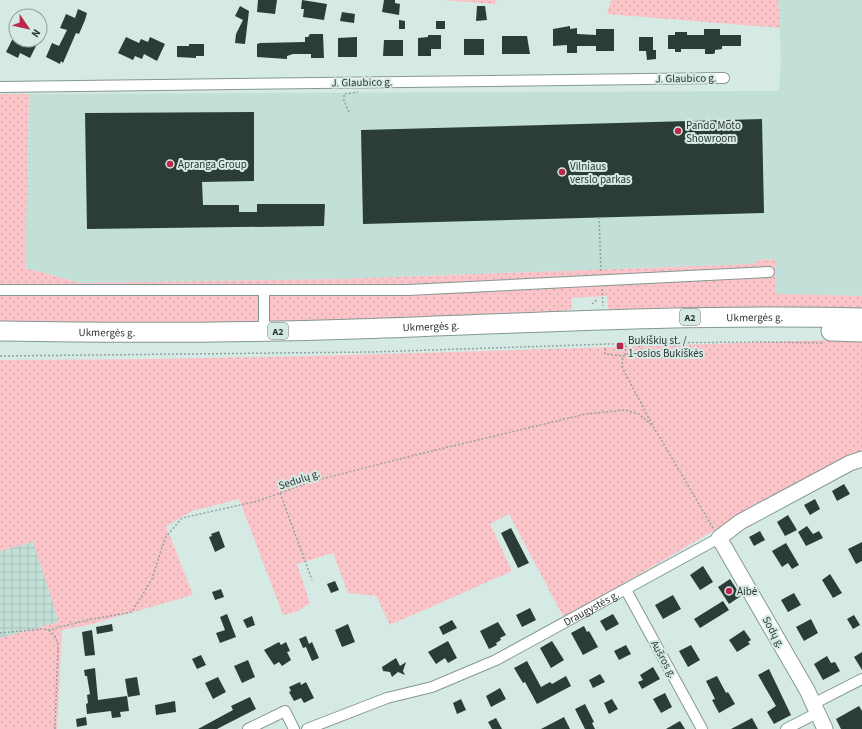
<svg xmlns="http://www.w3.org/2000/svg" width="862" height="729" font-family="'Source Sans 3',sans-serif">
	<defs>
		<pattern id="industrial-grid" width="8" height="8" patternUnits="userSpaceOnUse"><rect width="8" height="8" fill="#c2e0d8"/><path d="M0 4h8M4 0v8" fill="none" stroke="#a7c1ba"/></pattern>
		<pattern id="green-dots" width="8" height="8" patternUnits="userSpaceOnUse"><rect width="8" height="8" fill="#fbc4c8"/><path d="M2 2h.1M6 6h.1" fill="none" stroke="#d7a9ac" stroke-width="1.8" stroke-linecap="round"/></pattern>
	</defs>
	<rect width="100%" height="100%" fill="#d6eae5"/>
	<path fill="#c2e0d8" d="M778,0H862V296L775,294L776,260L762,259L752,264L340,279L80,283L25,268L29,94L779,91L781,57Z"/>
	<path fill="url(#industrial-grid)" d="M33,541L59,623L0,638V551Z"/>
	<g fill="url(#green-dots)">
		<path d="M440,0H497L495,4Z"/>
		<path d="M611,0H778L780,28L607,14Z"/>
		<path d="M0,94H29L25,268L80,283L340,279L752,264L762,259L776,260L775,294L862,296V310L608,309L607,296L571,298L572,309L554,312L376,320L201,324L0,323Z"/>
		<path d="M836,340L862,341V452L855,454L720,527L564,618L509,514L490,524L512,571L390,625L376,596L348,593L333,553L297,564L310,603L296,612L283,615L239,499L192,511L166,526L193,595L88,625L62,630L57,729H0V638L59,622L33,542L0,551V360C279,360 557,348 836,340Z"/>
	</g>
	<g fill="#2c3d39">
		<path d="M258,0H277L275,14L257,12Z"/>
		<path d="M302,0L327,4L324,20L303,17L304,9H301Z"/>
		<path d="M384,0H395V3L400,4L399,15L382,12Z"/>
		<path d="M240,6L249,11L245,44L235,43L236,34L243,20L235,16Z"/>
		<path d="M477,6H485L487,20L476,21Z"/>
		<path d="M78,9L87,13L85,20L79,34L76,33L63,63L61,61L60,64L46,57L52,43L59,46L67,30L60,28L66,14L75,18Z"/>
		<path d="M342,12L355,14L354,23L340,21Z"/>
		<path d="M399,20L405,21V29H399Z"/>
		<rect x="436" y="21" width="9" height="8"/>
		<path d="M570,26V29L577,28V34L596,35V29H614V51H596V46H577V53H567V45L553,46V29Z"/>
		<path d="M704,29H720V35H741V46H722V49L715,50V53L713,54H705V49H681V52H675V49H668V35H675V32H687V35H704Z"/>
		<path d="M310,34H323L324,58H311V54H293L287,56V59L257,57V44L260,43L305,42V37H308Z"/>
		<path d="M428,35H441V49H431V56H418V38L428,37Z"/>
		<path d="M502,36H527L530,54H502Z"/>
		<path d="M126,37L139,43L141,39L148,42L150,37L165,44L157,61L144,54L142,59L135,56L133,60L118,53Z"/>
		<path d="M357,37V57H338V38Z"/>
		<path d="M639,37H653V50H656V59L647,60L646,51H639Z"/>
		<rect x="464" y="39" width="20" height="16"/>
		<path d="M12,40H39L30,58L20,53L18,58L6,52Z"/>
		<path d="M384,40H403V56H383Z"/>
		<path d="M189,44H204V56H196V58L177,57V46H189Z"/>
		<path d="M254,112V181L202,182L203,205H239V212H257V204H325L324,226L87,229L85,113Z"/>
		<path d="M762,119L764,213L363,224L361,130Z"/>
		<path d="M844,484L850,494L837,501L832,491Z"/>
		<path d="M815,499L820,509L810,515L804,505Z"/>
		<path d="M788,515L797,530L785,536L777,522Z"/>
		<path d="M807,526L813,534L819,531L823,538L806,546L798,532Z"/>
		<path d="M511,528L529,563L518,568L501,533Z"/>
		<path d="M219,531L225,547L215,552L209,537L212,536L211,534Z"/>
		<path d="M760,531L765,540L754,546L749,537Z"/>
		<path d="M862,542V561L856,564L848,549Z"/>
		<path d="M786,543L799,565L792,569L788,563L782,567L772,551Z"/>
		<path d="M703,566L713,582L700,590L690,575Z"/>
		<path d="M830,574L842,593L833,598L822,580Z"/>
		<path d="M730,579L741,596L729,604L718,587Z"/>
		<path d="M335,581L339,590L331,593L327,584Z"/>
		<path d="M221,589L224,597L215,600L212,592Z"/>
		<path d="M794,593L801,605L788,612L781,600Z"/>
		<path d="M673,595L681,609L663,619L655,605Z"/>
		<path d="M723,601L729,610L700,628L694,619Z"/>
		<path d="M530,608L536,620L522,627L516,615Z"/>
		<path d="M227,614L236,637L220,643L216,633L225,630L220,617Z"/>
		<path d="M613,614L619,624L606,631L600,621Z"/>
		<path d="M854,615L860,625L853,629L847,619Z"/>
		<path d="M252,616L255,625L247,628L243,620Z"/>
		<path d="M811,619L818,633L804,641L796,627Z"/>
		<path d="M452,620L457,628L443,635L439,627Z"/>
		<path d="M498,622L506,635L500,638L501,640L496,643L497,645L489,649L480,631Z"/>
		<path d="M112,624L113,631L97,634L96,627Z"/>
		<path d="M348,624L355,642L342,647L335,630Z"/>
		<path d="M584,626L587,632L589,631L598,647L583,655L571,633Z"/>
		<path d="M92,630L95,655L85,656L82,632Z"/>
		<path d="M744,630L751,640L748,642L750,644L737,652L729,640Z"/>
		<path d="M306,636L309,644L312,642L319,658L312,661L306,647L303,648L299,639Z"/>
		<path d="M448,641L457,658L448,663L445,658L436,664L428,652Z"/>
		<path d="M552,641L564,660L551,668L540,648Z"/>
		<path d="M279,642L281,645L286,642L290,651L287,652L291,660L282,666L279,662L274,665L264,650Z"/>
		<path d="M626,645L631,654L619,660L614,651Z"/>
		<path d="M691,645L700,660L688,667L679,651Z"/>
		<path d="M862,652V670L854,657Z"/>
		<path d="M201,655L206,665L197,669L192,659Z"/>
		<path d="M827,656L831,663L835,662L840,671L823,680L814,664Z"/>
		<path d="M396,658L400,666L406,662L403,671L405,675L398,672L392,677L390,672L383,671L382,667Z"/>
		<path d="M248,660L255,677L242,683L234,666Z"/>
		<path d="M527,661L541,687L550,682L552,684L566,676L571,686L537,704L525,682L523,683L514,668Z"/>
		<path d="M653,667L660,679L642,689L638,682L643,680L640,675Z"/>
		<path d="M95,668L98,700L127,696L129,711L120,712L121,717L112,718L111,711L87,714L86,704L88,703L87,695L90,694L87,676H85L84,670Z"/>
		<path d="M769,669L791,715L774,724L767,712L776,706L758,675Z"/>
		<path d="M600,674L605,682L593,688L589,680Z"/>
		<path d="M717,676L726,693L728,692L735,704L719,713L712,700L715,699L706,681Z"/>
		<path d="M137,677L140,695L128,697L125,679Z"/>
		<path d="M218,677L226,692L213,699L205,683Z"/>
		<path d="M300,682L301,685L306,682L314,698L304,703L301,698L294,701L289,692L291,691L289,687Z"/>
		<path d="M500,688L506,699L491,707L486,696Z"/>
		<path d="M665,693L672,707L661,713L653,699Z"/>
		<path d="M250,697L256,709L217,729H198L233,710L231,706Z"/>
		<path d="M461,699L466,710L457,714L453,703Z"/>
		<path d="M612,699L618,709L609,714L604,703Z"/>
		<path d="M175,701L176,712L156,715L155,705Z"/>
		<path d="M585,704L594,722L592,723L595,729H585L575,709Z"/>
		<path d="M859,706L862,711V729H841L836,719Z"/>
		<path d="M86,717L87,725L77,727L76,719Z"/>
		<path d="M564,717L570,729H541Z"/>
		<path d="M496,718L502,729H492L488,722Z"/>
		<path d="M752,718L758,729H731Z"/>
		<path d="M680,721L685,729H666Z"/>
	</g>
	<g fill="none" stroke-linecap="round" stroke-linejoin="round">
		<g stroke="#859893" stroke-width="12">
			<g id="street">
				<path d="M0,87L724,78"/>
				<path d="M0,290H408L769,272"/>
				<path d="M264,332V290"/>
				<path d="M626,590L702,729"/>
				<path d="M813,704L862,679"/>
				<path d="M248,729L285,711L294,729"/>
				<path id="s1" d="M307,729L387,698L432,687L496,660L719,538"/>
				<path d="M786,729L817,713"/>
			</g>
		</g>
		<g stroke="#859893" stroke-width="17">
			<path id="secondary" d="M825,729L807,690L719,538L740,522L850,463L862,459"/>
		</g>
		<g stroke="#859893" stroke-width="21">
			<g id="highway">
				<path id="s2" d="M0,331C118,333 237,333 355,329C524,323 693,314 862,318"/>
				<path d="M831,331L862,332"/>
			</g>
		</g>
		<g stroke="#93a39f" stroke-width="1.5" stroke-dasharray="2 2" stroke-linecap="butt">
			<path d="M349,112L344,101V94L358,92"/>
			<path d="M599,217L601,271"/>
			<path d="M602,289L603,306"/>
			<path d="M592,304L598,299"/>
			<path d="M635,344L641,347L642,350L623,356L622,367L653,426L713,528"/>
			<path d="M605,348V354L623,356"/>
			<path d="M625,355L626,344"/>
			<path d="M0,356L372,352L639,343L764,342L824,343"/>
			<path d="M280,493L312,580"/>
			<path d="M49,630L55,636L58,645L55,729"/>
			<path d="M0,633L42,629L49,630L87,620L132,612L152,579L165,538L182,518L258,501L310,482L411,456L586,414L625,410L639,414L653,426"/>
		</g>
		<use href="#street" stroke="#fff" stroke-width="10"/>
		<use href="#secondary" stroke="#fff" stroke-width="15"/>
		<use href="#highway" stroke="#fff" stroke-width="19"/>
	</g>
	<g fill="#ba294b" stroke="#d6eae5" stroke-width="1.5">
		<circle cx="678" cy="131" r="4"/>
		<circle cx="170" cy="164" r="4"/>
		<circle cx="562" cy="172" r="4"/>
		<rect x="616" y="342" width="8" height="8" rx="2"/>
		<circle cx="729" cy="591" r="4"/>
	</g>
	<g text-anchor="middle" stroke-width="4" stroke-linejoin="round" paint-order="stroke">
		<g fill="#d6eae5" stroke="#606b68" stroke-width="1">
			<rect x="680" y="309" width="20" height="16" rx="3"/>
			<rect x="268" y="323" width="20" height="16" rx="3"/>
		</g>
		<g font-size="10" font-weight="bold" fill="#2d3533">
			<text x="690" y="321">A2</text>
			<text x="278" y="335">A2</text>
		</g>
		<g font-size="11" fill="#2d3533" stroke="#d6eae5">
			<text transform="translate(686 78) rotate(-1)" y="4">J. Glaubico g.</text>
			<text transform="translate(362 82) rotate(-1)" y="4">J. Glaubico g.</text>
			<text dy="4" stroke="none"><textPath href="#s2" startOffset="755">Ukmergės g.</textPath></text>
			<text dy="4" stroke="none"><textPath href="#s2" startOffset="431">Ukmergės g.</textPath></text>
			<text dy="4" stroke="none"><textPath href="#s2" startOffset="107">Ukmergės g.</textPath></text>
			<text transform="translate(299 479) rotate(-18)" y="4">Sedulų g.</text>
			<text dy="4" stroke="none"><textPath href="#s1" startOffset="310">Draugystės g.</textPath></text>
			<text transform="translate(774 632) rotate(61)" y="4">Sodų g.</text>
			<text transform="translate(664 659) rotate(61)" y="4">Aušros g.</text>
		</g>
		<g font-size="11" fill="#2d3533" stroke="#d6eae5" text-anchor="start">
			<text x="686" y="129">Pando Moto<tspan x="686" dy="13">Showroom</tspan></text>
			<text x="178" y="168">Apranga Group</text>
			<text x="570" y="170">Vilniaus<tspan x="570" dy="13">verslo parkas</tspan></text>
			<text x="628" y="344">Bukiškių st. /<tspan x="628" dy="13">1-osios Bukiškės</tspan></text>
			<text x="737" y="595">Aibė</text>
		</g>
	</g>
	<g transform="translate(28 28) rotate(124)"><circle r="19" fill="#d6eae5" stroke="#92a29e"/>
	<path d="M0-3L7 15L0 10L-7 15Z" fill="#ba294b"/>
	<text y="-6" font-size="11" font-weight="bold" text-anchor="middle" fill="#2d3533">N</text>
	</g>
</svg>
